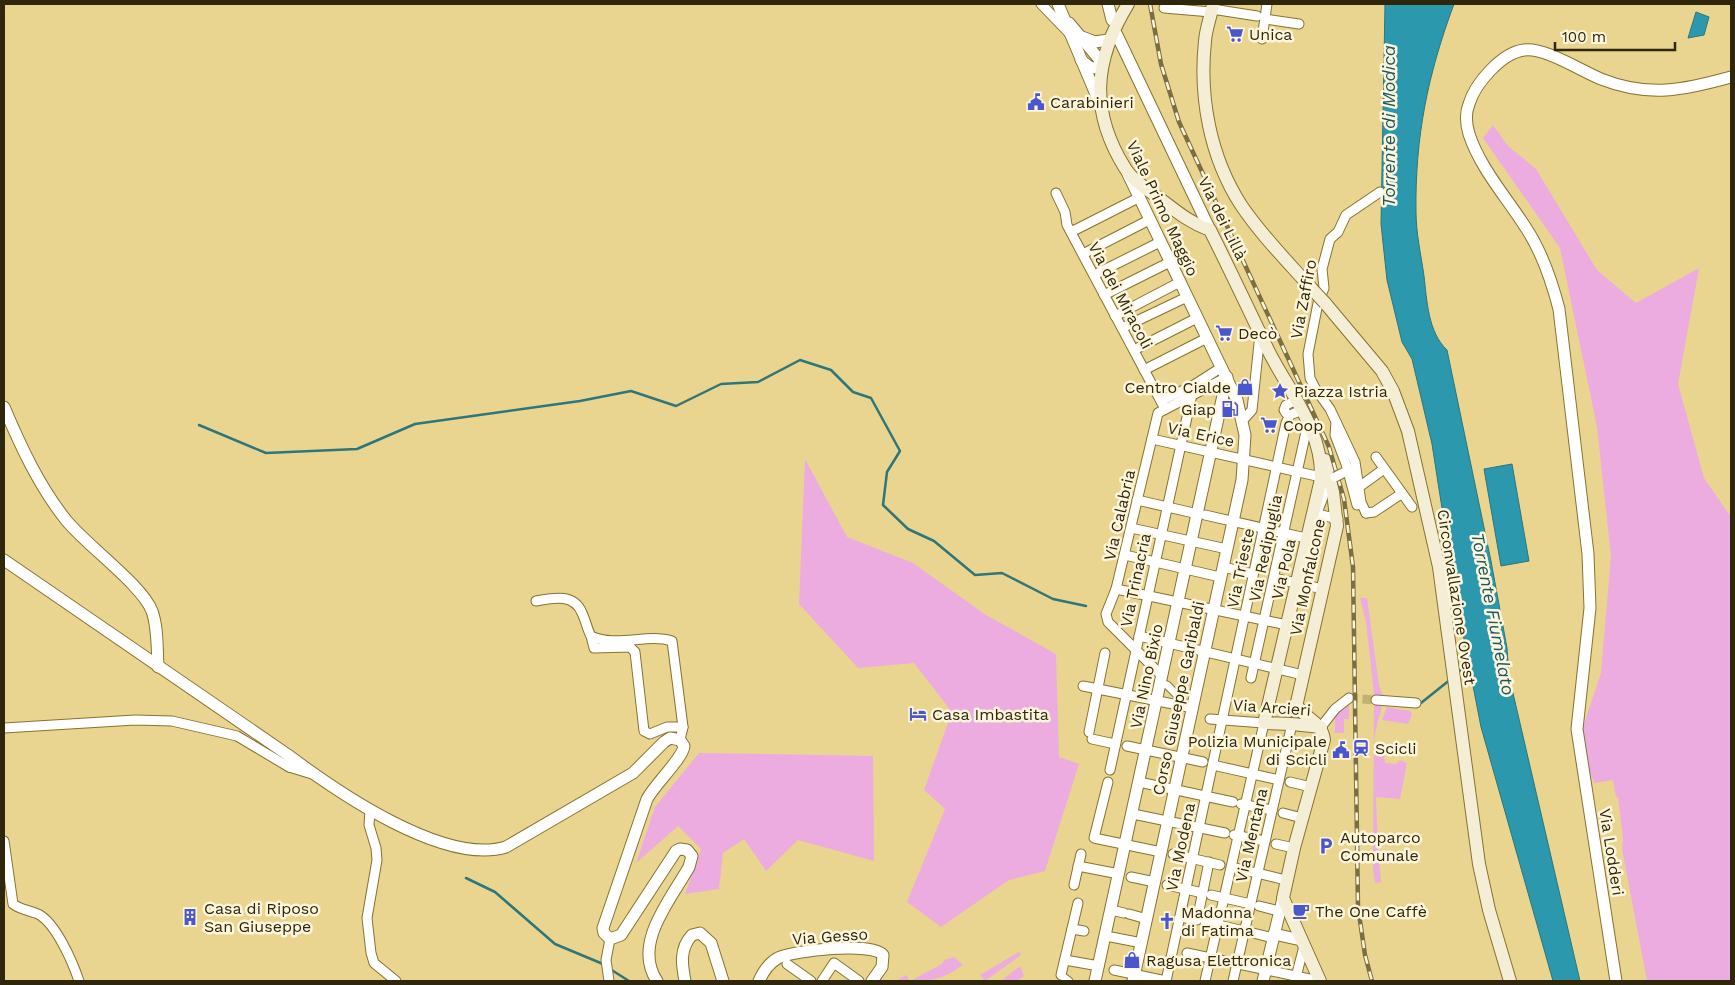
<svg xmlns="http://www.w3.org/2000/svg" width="1735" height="985" font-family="'Work Sans',sans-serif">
	<rect width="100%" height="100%" fill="#e9d590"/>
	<g fill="#ecacdf">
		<path d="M1493,125L1508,146L1536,169L1597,270L1636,303L1699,268L1678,384L1704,478L1731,517V981H1647L1622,849L1623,840L1618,797H1616L1613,780L1594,783L1588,766L1582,730L1601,673L1611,556L1597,427L1560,248L1483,138Z"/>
		<path d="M805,459L847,537L913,563L986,615L1056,654L1059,757L1079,764L1045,871L1009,880L941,927L907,902L945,809L924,790L952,712L914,663L858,668L799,604Z"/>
		<path d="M1360,598H1367L1379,685L1383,696L1376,702L1382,706L1375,733L1374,747H1383L1385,763L1396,764L1400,760L1407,763L1400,799L1376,797L1378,850L1381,882L1375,883L1373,869L1374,695L1366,622Z"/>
		<path d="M1349,701V719H1344V733H1335V714Z"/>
		<path d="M1387,707L1410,711L1412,714L1408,724L1382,720Z"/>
		<path d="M699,753L873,756L874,861L798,840L766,871L744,839L723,853L719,889L685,894L701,849L678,826L636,863L655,807Z"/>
		<path d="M1019,952L1021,955L985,981L980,975Z"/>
		<path d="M954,957L963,965C937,983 927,981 896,981L906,975L910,981L942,964L944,960Z"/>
		<path d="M1020,966L1024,976L1017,981H1001Z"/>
	</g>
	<g fill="#2b98ad" stroke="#2c767c">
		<path d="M1385,4H1454C1428,74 1415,136 1416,212C1416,233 1421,255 1424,276C1427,301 1428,332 1447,350L1491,561L1507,648L1509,676L1580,981H1553L1481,727L1456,598L1432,444L1412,359L1402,342L1387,280L1381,224Z"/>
		<path d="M1696,12L1709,17L1704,35L1688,38Z"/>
		<path d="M1512,464L1529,561L1501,566L1484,469Z"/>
	</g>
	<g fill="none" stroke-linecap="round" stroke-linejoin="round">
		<g stroke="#2c767c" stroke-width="2.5">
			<path d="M199,425L266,453L357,449L415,424L580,401L631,391L676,406L721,384L758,382L800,360L831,370L853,392L871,398L900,451L887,472L883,505L908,529L934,541L975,575L1002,573L1053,599L1086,606"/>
			<path d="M1458,672L1469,663"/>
			<path d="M1421,703L1451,679"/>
			<path d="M466,878L495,892L555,944L603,964"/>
			<path d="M610,969L629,981"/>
		</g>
		<path stroke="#c4b275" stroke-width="9" stroke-dasharray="9 4.5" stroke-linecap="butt" d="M1349,698L1376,700"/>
		<g stroke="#86732f" stroke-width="9">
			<g id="pedestrian">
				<path d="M1161,683L1167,685L1183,701L1182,706"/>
				<path d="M1061,975L1069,981"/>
			</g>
		</g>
		<g stroke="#86732f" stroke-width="11">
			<g id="minor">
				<path d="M1041,4L1070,34"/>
				<path d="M1164,8L1211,12"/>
				<path d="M1212,9L1257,16"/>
				<path d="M1265,19L1299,24"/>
				<path d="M1262,39L1267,4"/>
				<path d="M1056,193L1065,212L1067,225L1165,409"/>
				<path d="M1071,232L1138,198"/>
				<path d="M1083,254L1149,220"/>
				<path d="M1094,275L1160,242"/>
				<path d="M1104,295L1170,262"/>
				<path d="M1115,316L1180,282"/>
				<path d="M1122,328L1187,297"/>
				<path d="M1134,350L1197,318"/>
				<path d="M1144,370L1207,338"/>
				<path d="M1161,401L1194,385L1222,367"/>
				<path d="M1290,415L1286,413L1284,410L1286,405L1297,400"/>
				<path d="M1243,420L1252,410L1260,334"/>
				<path d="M1336,422L1335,435L1346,464L1357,505"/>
				<path d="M1152,439L1321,477"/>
				<path d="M1376,457L1412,507"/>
				<path d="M1359,487L1384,469"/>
				<path d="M1137,500L1198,514"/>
				<path d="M1313,513L1338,519"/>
				<path d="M1317,513L1330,479"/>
				<path d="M1366,513L1361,502L1355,462L1330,409L1315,388L1310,378L1308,354L1318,303L1324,288L1322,269L1330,239L1338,232L1346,215L1380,192"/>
				<path d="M1366,513L1374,512L1401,494"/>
				<path d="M1205,515L1306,538"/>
				<path d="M1131,528L1227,549"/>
				<path d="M1125,555L1220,577"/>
				<path d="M1223,567L1253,574"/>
				<path d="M1274,578L1323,589"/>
				<path d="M1116,589L1287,625"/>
				<path d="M536,601C553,598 574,593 582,613C586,621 587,629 591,636C617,648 647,633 672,641L683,727L680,740"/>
				<path d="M591,636L594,648L630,647L635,652L644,731L650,734L667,727H683"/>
				<path d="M1139,636L1303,675"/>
				<path d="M1162,676L1108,622L1106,614L1116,589L1158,413L1227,377"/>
				<path d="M1251,678L1308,423"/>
				<path d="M1083,686L1193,708"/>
				<path d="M1376,700L1416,703"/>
				<path d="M1321,727L1335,709L1349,698"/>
				<path d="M4,728L135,720L172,721L237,736L289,767L295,760"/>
				<path d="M1089,732L1105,653"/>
				<path d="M1092,739L1115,744"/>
				<path d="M1127,746L1203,762"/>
				<path d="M1213,765L1279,780"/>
				<path d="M289,767L312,774"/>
				<path d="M1110,770L1194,385"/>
				<path d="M1108,782L1094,838L1161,852"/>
				<path d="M1139,782L1233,802"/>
				<path d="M1290,782L1311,787"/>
				<path d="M1241,804L1272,810"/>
				<path d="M370,811L369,825L376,848L377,860L367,918L371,953L374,963L396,981"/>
				<path d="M1283,813L1302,818"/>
				<path d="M1133,814L1225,833"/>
				<path d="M1234,835L1265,841"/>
				<path d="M4,841L13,904C21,910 29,910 38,914C56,923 73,963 79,981"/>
				<path d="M1276,844L1294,848"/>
				<path d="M1173,854L1220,865"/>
				<path d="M1078,866L1119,874"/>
				<path d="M1232,867L1286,880"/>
				<path d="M1131,877L1155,882"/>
				<path d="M1074,885L1081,854"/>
				<path d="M1167,885L1203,893"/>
				<path d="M1211,895L1251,904"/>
				<path d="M1259,906L1279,911"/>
				<path d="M1111,910L1124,913"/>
				<path d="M1129,914L1147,919"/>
				<path d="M1180,917L1197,920L1209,862"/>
				<path d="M1205,922L1244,931"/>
				<path d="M1072,929L1084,931"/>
				<path d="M1253,933L1273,938"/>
				<path d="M1106,936L1142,943"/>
				<path d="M1187,953L1319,981"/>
				<path d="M1065,960L1099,966"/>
				<path d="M787,964L811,981"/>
				<path d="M1114,970L1166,981"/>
				<path d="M1061,975L1078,903"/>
				<path d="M609,981L606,960L610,939"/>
				<path d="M822,981L834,963L859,981"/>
				<path d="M1166,981L1286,423L1290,415L1302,410"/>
				<path d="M1205,981L1264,723L1210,719"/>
				<path d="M1233,981L1292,724"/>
				<path d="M1295,981L1304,946"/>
			</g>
		</g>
		<g stroke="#86732f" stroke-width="13">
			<g id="tertiary">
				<path d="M1058,4L1100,104"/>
				<path d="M1108,4L1112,20"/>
				<path d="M1069,23L1099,59L1102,67L1091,68L1081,60"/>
				<path d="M1117,35L1210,230"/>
				<path d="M1082,37L1095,42L1108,40"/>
				<path d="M1128,174L1237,400L1245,435L1242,480L1133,981"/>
				<path d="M4,407C21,447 39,486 66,520C86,545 142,585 152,611C158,628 157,649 158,667"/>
				<path d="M4,560L288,755C336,791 444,866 506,847L633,773L664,742L670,738L680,740L684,746C683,758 655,784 647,799L603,928L604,933L610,939L621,935L676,851L680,849L687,850L692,856L689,867C671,899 632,944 657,981"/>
				<path d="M1274,934L1301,940"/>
				<path d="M685,981C682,965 679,949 692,935L700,933L711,943L723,981"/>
				<path d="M759,981C763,972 769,963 778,958C794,950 872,942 883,955L882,967L872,981"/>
				<path d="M1095,981L1227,377"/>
				<path d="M1263,981L1283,898"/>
				<path d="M1616,981L1577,729L1590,608L1588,554L1559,309C1552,282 1542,252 1526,228C1507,198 1480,168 1469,134C1466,124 1465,114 1469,104C1475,84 1501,53 1524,50C1545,47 1581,71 1601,79C1649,98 1684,90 1731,77"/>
			</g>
		</g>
		<g stroke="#86732f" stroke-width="14">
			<g id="secondary">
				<path d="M1128,4C1094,60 1089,110 1125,168C1132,180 1148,190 1159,198C1176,211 1190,223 1210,230C1230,270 1249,310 1268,350C1289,392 1323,430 1321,479L1264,723L1292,724L1321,727"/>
				<path d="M1213,4C1211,16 1206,28 1205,41C1199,97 1210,157 1241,205C1261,235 1288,262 1312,289"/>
				<path d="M1325,303L1382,371L1393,391L1408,431L1439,567L1479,864L1489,910L1510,981"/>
				<path d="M1296,704C1304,719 1322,721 1324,740L1294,848L1283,898L1320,981"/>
				<path d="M1295,711L1337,526L1333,492L1325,460"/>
			</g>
		</g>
		<use href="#pedestrian" stroke="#fff" stroke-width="7"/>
		<use href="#minor" stroke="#fff" stroke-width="9"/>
		<use href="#tertiary" stroke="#fff" stroke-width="11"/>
		<use href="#secondary" stroke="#f5eed6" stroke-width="12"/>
		<g stroke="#7b6e41" stroke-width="4.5">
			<path id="rail" d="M1150,4L1161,64L1179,122L1329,447L1344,499L1353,567L1358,907L1365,955L1372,981"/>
		</g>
		<use href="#rail" stroke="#fef6dc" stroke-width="2.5" stroke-dasharray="8" stroke-linecap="butt"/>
		<g stroke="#86732f" stroke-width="11" stroke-linecap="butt">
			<path id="minor-bridge" d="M1335,477L1343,473"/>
		</g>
		<g stroke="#86732f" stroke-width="14" stroke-linecap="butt">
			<path id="secondary-bridge" d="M1312,289L1325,303"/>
		</g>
		<use href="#minor-bridge" stroke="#fff" stroke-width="9"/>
		<use href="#secondary-bridge" stroke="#f5eed6" stroke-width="12"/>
	</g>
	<defs>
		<g id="supermarket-bare" transform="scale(1.35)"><path d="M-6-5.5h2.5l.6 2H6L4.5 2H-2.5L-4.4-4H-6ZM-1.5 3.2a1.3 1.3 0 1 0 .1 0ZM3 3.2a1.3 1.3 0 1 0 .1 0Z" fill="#4a56cb" stroke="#fef6dc" stroke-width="2.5" paint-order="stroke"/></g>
		<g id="civic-bare" transform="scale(1.35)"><path d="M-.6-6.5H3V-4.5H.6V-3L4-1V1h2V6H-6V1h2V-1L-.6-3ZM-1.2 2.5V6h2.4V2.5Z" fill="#4a56cb" stroke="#fef6dc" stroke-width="2.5" paint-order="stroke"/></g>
		<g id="shop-bare" transform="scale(1.35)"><path d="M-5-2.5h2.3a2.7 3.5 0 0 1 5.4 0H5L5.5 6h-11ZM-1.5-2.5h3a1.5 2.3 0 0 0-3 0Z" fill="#4a56cb" stroke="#fef6dc" stroke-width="2.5" paint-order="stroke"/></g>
		<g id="sight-bare" transform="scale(1.35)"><path d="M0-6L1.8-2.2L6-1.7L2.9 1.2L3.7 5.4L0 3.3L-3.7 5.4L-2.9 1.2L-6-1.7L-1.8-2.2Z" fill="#4a56cb" stroke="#fef6dc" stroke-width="2.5" paint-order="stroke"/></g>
		<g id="fuel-bare" transform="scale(1.35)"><path d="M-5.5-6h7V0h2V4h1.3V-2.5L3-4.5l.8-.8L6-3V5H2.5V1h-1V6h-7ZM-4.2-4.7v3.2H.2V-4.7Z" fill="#4a56cb" stroke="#fef6dc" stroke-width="2.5" paint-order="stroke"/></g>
		<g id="hotel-bare" transform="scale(1.35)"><path d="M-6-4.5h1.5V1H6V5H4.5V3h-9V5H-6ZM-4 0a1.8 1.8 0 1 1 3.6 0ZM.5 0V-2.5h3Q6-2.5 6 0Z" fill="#4a56cb" stroke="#fef6dc" stroke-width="2.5" paint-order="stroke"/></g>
		<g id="station-bare" transform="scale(1.35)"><path d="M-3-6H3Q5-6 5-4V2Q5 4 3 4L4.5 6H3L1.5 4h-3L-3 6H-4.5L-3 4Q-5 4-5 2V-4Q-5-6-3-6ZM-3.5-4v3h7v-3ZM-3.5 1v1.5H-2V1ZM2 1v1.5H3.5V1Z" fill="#4a56cb" stroke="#fef6dc" stroke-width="2.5" paint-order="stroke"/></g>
		<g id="parking-bare" transform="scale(1.35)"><path d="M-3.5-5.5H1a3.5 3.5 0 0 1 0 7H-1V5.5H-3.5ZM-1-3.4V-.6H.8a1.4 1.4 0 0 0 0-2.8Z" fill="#4a56cb" stroke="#fef6dc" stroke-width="2.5" paint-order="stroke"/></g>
		<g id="cafe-bare" transform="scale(1.35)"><path d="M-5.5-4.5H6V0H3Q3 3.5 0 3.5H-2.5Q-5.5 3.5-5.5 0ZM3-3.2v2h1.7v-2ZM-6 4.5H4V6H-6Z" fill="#4a56cb" stroke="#fef6dc" stroke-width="2.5" paint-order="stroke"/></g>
		<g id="building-bare" transform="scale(1.35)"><path d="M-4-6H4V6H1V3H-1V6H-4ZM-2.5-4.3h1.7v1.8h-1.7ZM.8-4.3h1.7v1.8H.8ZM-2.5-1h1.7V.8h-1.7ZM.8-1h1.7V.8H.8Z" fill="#4a56cb" stroke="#fef6dc" stroke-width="2.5" paint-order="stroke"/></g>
		<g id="church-bare" transform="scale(1.35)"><path d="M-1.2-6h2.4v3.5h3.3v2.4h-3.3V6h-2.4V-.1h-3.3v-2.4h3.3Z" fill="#4a56cb" stroke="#fef6dc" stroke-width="2.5" paint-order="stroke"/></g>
	</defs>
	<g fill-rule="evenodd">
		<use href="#supermarket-bare" x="1235" y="34"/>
		<use href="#civic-bare" x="1036" y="102"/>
		<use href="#supermarket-bare" x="1224" y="333"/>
		<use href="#shop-bare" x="1245" y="387"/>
		<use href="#sight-bare" x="1280" y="391"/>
		<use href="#fuel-bare" x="1230" y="409"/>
		<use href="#supermarket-bare" x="1269" y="425"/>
		<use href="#hotel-bare" x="918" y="714"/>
		<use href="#station-bare" x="1361" y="748"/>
		<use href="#civic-bare" x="1341" y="750"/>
		<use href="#parking-bare" x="1326" y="846"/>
		<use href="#cafe-bare" x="1301" y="911"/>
		<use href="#building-bare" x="190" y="917"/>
		<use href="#church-bare" x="1167" y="921"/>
		<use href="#shop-bare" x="1132" y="960"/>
	</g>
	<g text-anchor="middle" stroke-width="5" stroke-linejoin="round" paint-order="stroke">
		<g font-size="16" fill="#2f270b" stroke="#fef6dc" text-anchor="start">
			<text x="1249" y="40">Unica</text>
			<text x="1050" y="108">Carabinieri</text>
			<text x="1238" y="339">Decò</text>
			<text x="1231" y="393" text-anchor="end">Centro Cialde</text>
			<text x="1294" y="397">Piazza Istria</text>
			<text x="1216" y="415" text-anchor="end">Giap</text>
			<text x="1283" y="431">Coop</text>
			<text x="932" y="720">Casa Imbastita</text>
			<text x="1327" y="747" text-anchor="end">Polizia Municipale<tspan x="1327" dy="18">di Scicli</tspan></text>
			<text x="1375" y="754">Scicli</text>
			<text x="1340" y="843">Autoparco<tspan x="1340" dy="18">Comunale</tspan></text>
			<text x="204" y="914">Casa di Riposo<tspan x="204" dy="18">San Giuseppe</tspan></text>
			<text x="1315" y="917">The One Caffè</text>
			<text x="1181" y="918">Madonna<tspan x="1181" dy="18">di Fatima</tspan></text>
			<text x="1146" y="966">Ragusa Elettronica</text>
		</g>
		<g font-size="16" fill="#2f270b" stroke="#fef6dc">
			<text transform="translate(1163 208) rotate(65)" y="6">Viale Primo Maggio</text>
			<text transform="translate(1223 218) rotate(64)" y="6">Via dei Lillà</text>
			<text transform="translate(1121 295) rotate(62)" y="6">Via dei Miracoli</text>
			<text transform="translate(1303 299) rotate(-79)" y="6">Via Zaffiro</text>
			<text transform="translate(1201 434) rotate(12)" y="6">Via Erice</text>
			<text transform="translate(1119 515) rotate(-77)" y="6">Via Calabria</text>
			<text transform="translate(1265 548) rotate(-78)" y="6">Via Redipuglia</text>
			<text transform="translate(1240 568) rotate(-78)" y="6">Via Trieste</text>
			<text transform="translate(1283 569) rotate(-77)" y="6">Via Pola</text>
			<text transform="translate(1307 577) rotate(-78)" y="6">Via Monfalcone</text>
			<text transform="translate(1135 580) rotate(-78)" y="6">Via Trinacria</text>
			<text transform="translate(1457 597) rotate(81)" y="6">Circonvallazione Ovest</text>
			<text transform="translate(1146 676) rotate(-78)" y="6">Via Nino Bixio</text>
			<text transform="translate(1178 698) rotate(-78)" y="6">Corso Giuseppe Garibaldi</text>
			<text transform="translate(1272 707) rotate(4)" y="6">Via Arcieri</text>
			<text transform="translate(1251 835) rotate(-77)" y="6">Via Mentana</text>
			<text transform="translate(1180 847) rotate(-78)" y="6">Via Modena</text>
			<text transform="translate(1612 852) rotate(81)" y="6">Via Lodderi</text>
			<text transform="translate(830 936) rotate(-4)" y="6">Via Gesso</text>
		</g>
		<g font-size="18" font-style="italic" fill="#1d5763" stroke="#fef6dc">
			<text transform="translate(1389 126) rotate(-90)" y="6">Torrente di Modica</text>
			<text transform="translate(1493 614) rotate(79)" y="6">Torrente Fiumelato</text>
		</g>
	</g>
	<rect width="1735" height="985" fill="none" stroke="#2f270b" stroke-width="10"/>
	<path d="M1555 42v8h120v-8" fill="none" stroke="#2f270b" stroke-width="2.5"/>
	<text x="1562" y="42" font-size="15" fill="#2f270b" stroke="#fef6dc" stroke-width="4" paint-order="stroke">100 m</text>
</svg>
